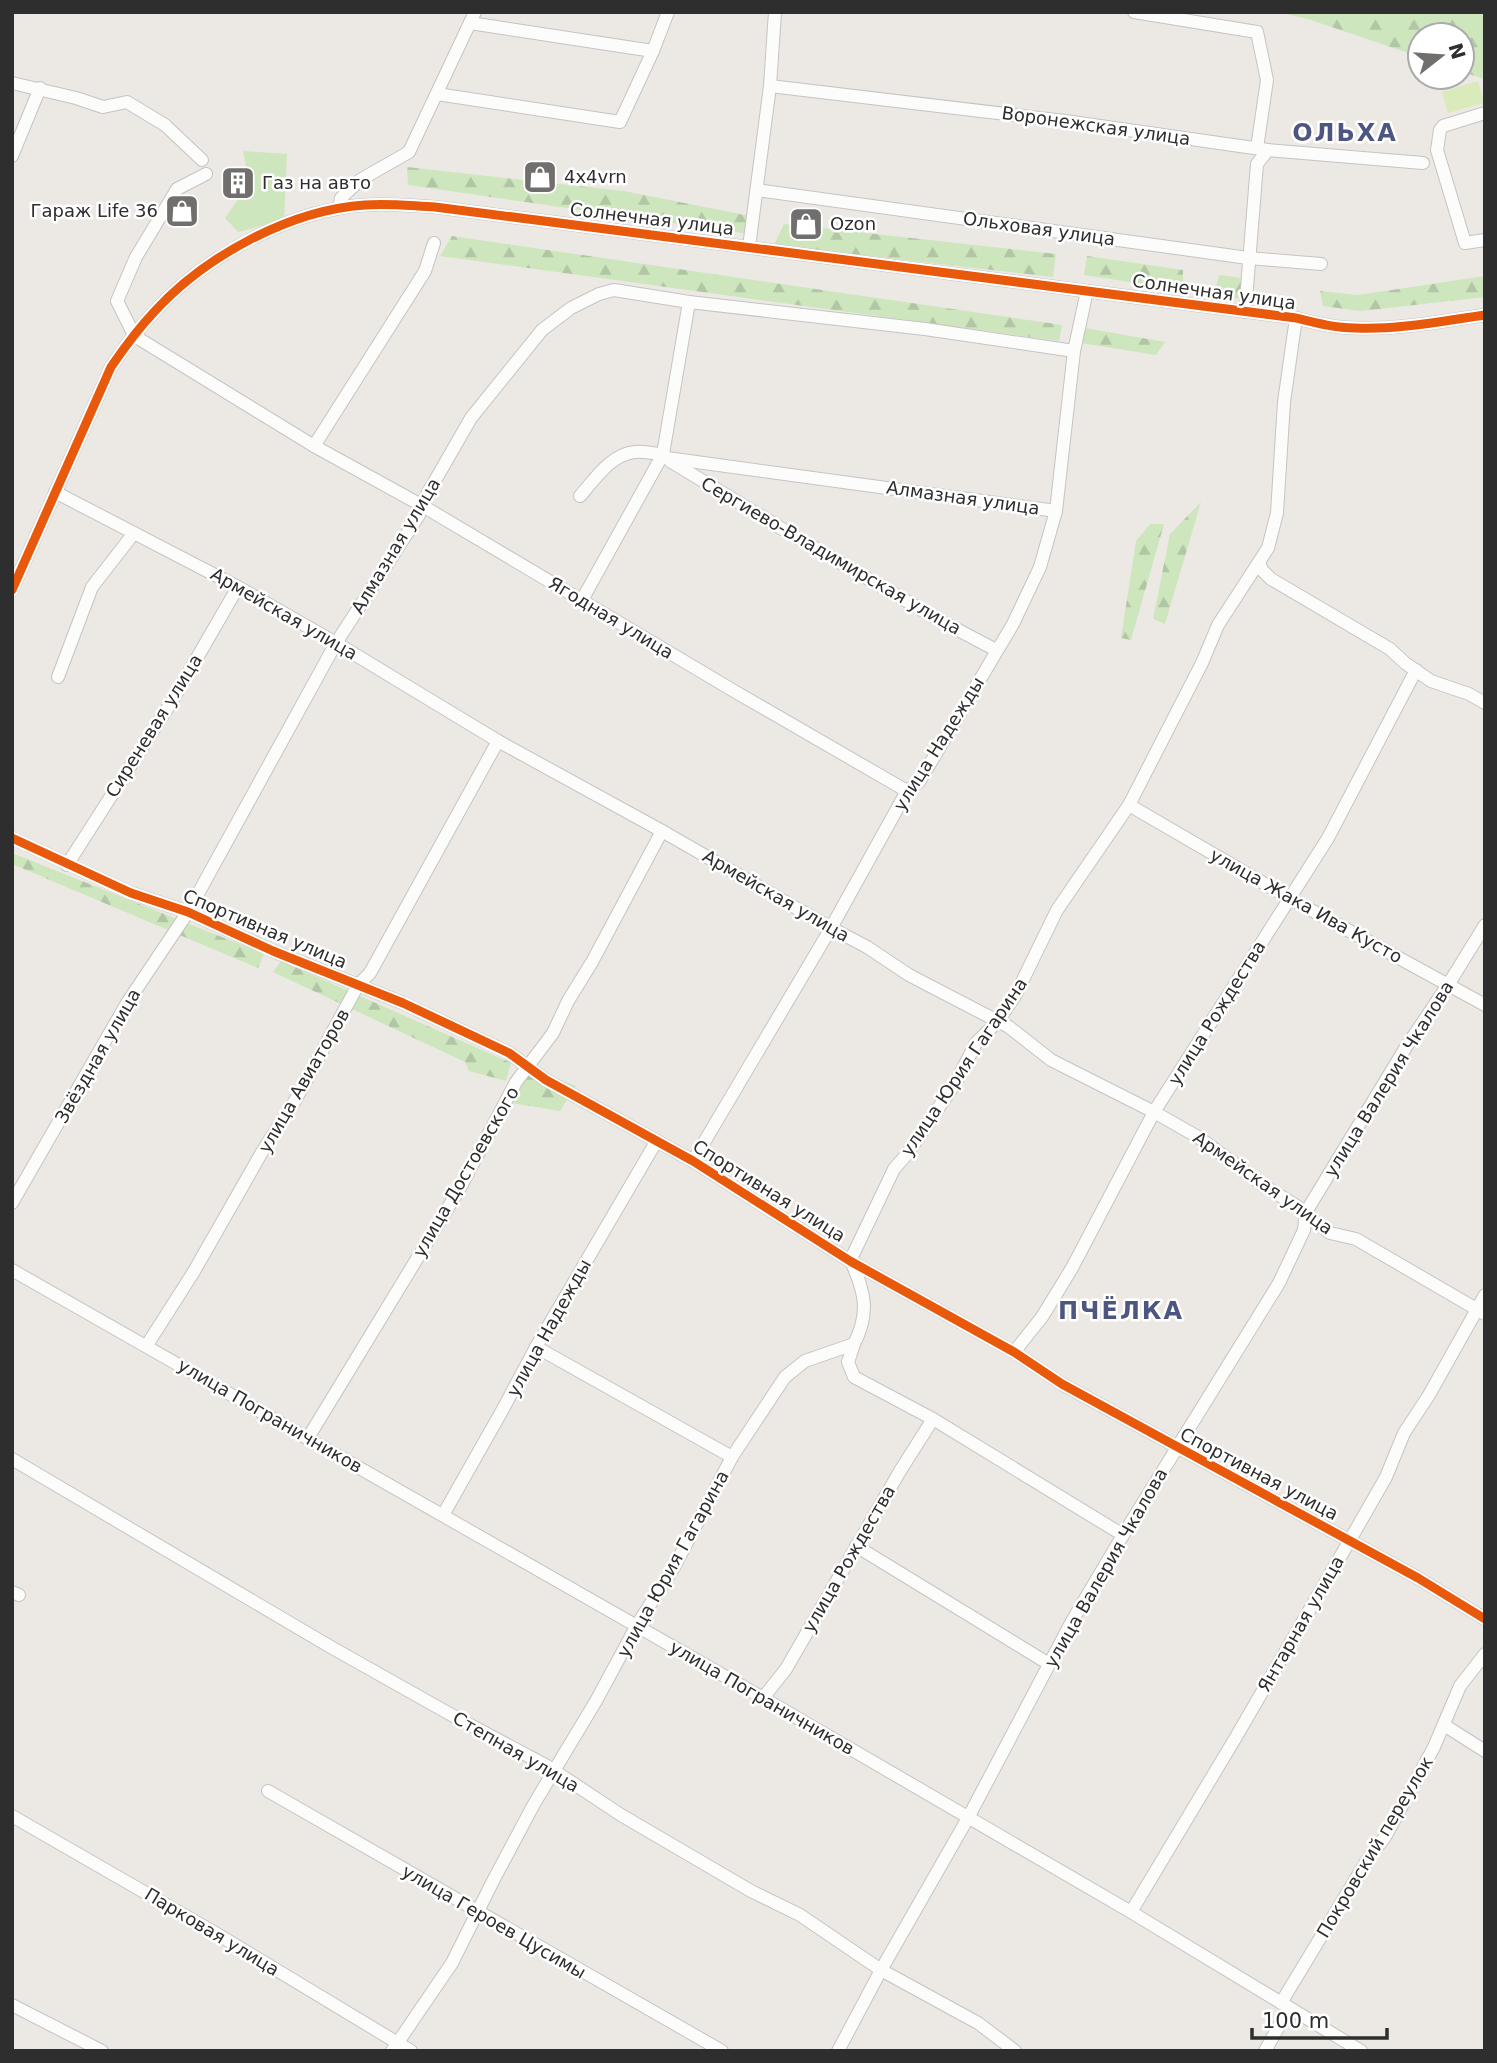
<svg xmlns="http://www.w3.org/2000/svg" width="1497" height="2063" font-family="'DejaVu Sans',sans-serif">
	<defs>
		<pattern id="forest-firs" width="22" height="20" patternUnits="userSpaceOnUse" patternTransform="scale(1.75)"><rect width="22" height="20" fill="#cee6be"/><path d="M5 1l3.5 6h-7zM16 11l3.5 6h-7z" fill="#b1c6a4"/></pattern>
	</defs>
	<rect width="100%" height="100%" fill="#ece8e4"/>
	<path fill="#cee6be" d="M243,151L287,154L284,220L238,232L225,218L248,185L247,170Z"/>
	<g fill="url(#forest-firs)">
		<path d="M1278,12H1485V79L1462,72V35H1420V57L1311,20Z"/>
		<path d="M407,167L624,191L755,217L748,234L408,185Z"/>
		<path d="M784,224L1056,254L1053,277L774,245Z"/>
		<path d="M452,236L1062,325L1059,341L440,256Z"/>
		<path d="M1087,256L1183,270V285L1216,287L1219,275L1242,278L1240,299L1084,275Z"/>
		<path d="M1485,276V297L1361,311L1323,306L1320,291L1358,295Z"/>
		<path d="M1085,328L1165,342L1156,355L1081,343Z"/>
		<path d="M1201,502L1165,624L1153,619L1170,534Z"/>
		<path d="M1150,524H1164L1131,640L1121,638L1136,541Z"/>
		<path d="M12,853L264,954L258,968L12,864Z"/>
		<path d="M281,961L511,1063L506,1081L469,1071L465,1062L273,972Z"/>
		<path d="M532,1069L576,1086L560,1111L512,1103L508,1094Z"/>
	</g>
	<path fill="#d9eabb" d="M1478,81L1484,103L1448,113L1442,92Z"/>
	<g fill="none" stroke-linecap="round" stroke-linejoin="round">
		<g stroke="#c5c4c5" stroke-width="14">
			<g id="minor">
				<path d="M1134,12L1257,32L1267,80L1257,148"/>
				<path d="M470,23L653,51"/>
				<path d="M12,83L76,98L103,107L127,102L165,125L202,160"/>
				<path d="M770,86L1065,121L1268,150L1423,163"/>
				<path d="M437,94L620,122L653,51L668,12"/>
				<path d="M1485,113L1443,126L1440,130L1437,150L1465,243L1485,240"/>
				<path d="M12,156L40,88"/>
				<path d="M206,174L177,189L136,257L117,301L134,335L141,340L314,446L421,505L734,691L907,791"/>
				<path d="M757,190L1248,258L1321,264"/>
				<path d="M339,208L341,198L360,180L409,152L475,12"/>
				<path d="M749,247L770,86L775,12"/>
				<path d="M689,302L663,454L667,458L1056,511"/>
				<path d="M1245,312L1257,164L1268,150"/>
				<path d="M314,446L425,271L434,243"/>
				<path d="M670,461L789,533L941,621L996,650"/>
				<path d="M55,492L238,587L336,643L498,741L662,831L831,928L867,947L909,975L1009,1027L1051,1060L1154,1112L1198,1137L1263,1185L1306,1212L1318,1224L1330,1233L1356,1239L1485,1314"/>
				<path d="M580,496C595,479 611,454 635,452C644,451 654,454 663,454L582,600"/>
				<path d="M1259,562L1262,570L1271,579L1390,649L1405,663L1431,681L1469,694L1485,703"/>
				<path d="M12,590L111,367C124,348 138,329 154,312C205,256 290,210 365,205C388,203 412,206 435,207L1296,318C1316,323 1335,328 1355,328C1398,330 1442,321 1485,315"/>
				<path d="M58,677L92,587L134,533"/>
				<path d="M1129,805L1289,898L1485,1005"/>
				<path d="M12,838L131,893L188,912L273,951L403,1003L509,1053L546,1080L693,1161L850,1261L1014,1352L1062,1384L1418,1578L1485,1619"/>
				<path d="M67,865L172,701L238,587"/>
				<path d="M693,1161L831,928L907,791L919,782L1013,624L1040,567L1056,511L1074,351L1087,291"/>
				<path d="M12,1203L127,1003L188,912L336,643L419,515L421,505L471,418L542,330L571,308L599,294L614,290L689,302L925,329L1074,351"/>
				<path d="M850,1261L894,1169L907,1154L956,1082L976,1043L998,1021L1016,994L1057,910L1129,805L1202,663L1218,625L1268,548L1277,513L1284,402L1296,318"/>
				<path d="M12,1270L763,1698L1131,1912L1361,2051"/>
				<path d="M854,1344L848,1362L854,1377L933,1419L1123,1535"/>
				<path d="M147,1345L193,1273L262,1152L296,1099L358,985L370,973L498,741"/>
				<path d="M536,1347L732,1457"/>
				<path d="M1014,1352L1042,1317L1072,1268L1154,1112L1328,838L1416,670"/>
				<path d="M308,1438L460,1188L516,1082L553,1033L568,1001L592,962L662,831"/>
				<path d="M12,1459L329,1646L448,1713L547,1766L621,1815L751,1891L800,1915L881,1970L978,2023L1015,2051"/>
				<path d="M443,1515L503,1409L536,1347L656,1142"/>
				<path d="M856,1546L1049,1664"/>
				<path d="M12,1592L19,1595"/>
				<path d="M763,1698L786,1669L900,1471L933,1419"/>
				<path d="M1444,1725L1485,1751"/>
				<path d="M268,1791L722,2051"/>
				<path d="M12,1816L217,1934L411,2051"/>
				<path d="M1131,1912L1236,1737L1350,1540L1386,1477L1404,1433L1429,1395L1485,1295"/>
				<path d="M1281,2003L1369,1857L1385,1837L1434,1747L1460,1686L1485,1654"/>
				<path d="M12,2005L102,2051"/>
				<path d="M392,2051L452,1963L493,1881L534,1804L596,1701L637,1625L674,1567L732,1457L785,1377L805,1361L854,1344C870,1313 865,1292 851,1261"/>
				<path d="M838,2051L881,1970L968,1818L1072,1621L1123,1535L1279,1283L1304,1230L1306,1212L1406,1047L1448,985L1485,925"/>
				<path d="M1265,2051L1289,2008"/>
			</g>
		</g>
		<use href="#minor" stroke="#fcfcfb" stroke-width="12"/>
		<g stroke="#fff" stroke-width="13">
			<g id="cycleway">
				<path d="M12,590L111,367C124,348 138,329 154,312C205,256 290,210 365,205C388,203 412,206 435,207L1296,318C1316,323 1335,328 1355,328C1398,330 1442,321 1485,315"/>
				<path d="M12,838L131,893L188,912L273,951L403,1003L509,1053L546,1080L693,1161L850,1261L1014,1352L1062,1384L1418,1578L1485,1619"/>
			</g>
		</g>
		<use href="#cycleway" stroke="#e8590c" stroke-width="9"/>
	</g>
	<defs>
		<g id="shop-square" transform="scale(1.75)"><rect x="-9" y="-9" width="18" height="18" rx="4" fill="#706f6e" stroke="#fff"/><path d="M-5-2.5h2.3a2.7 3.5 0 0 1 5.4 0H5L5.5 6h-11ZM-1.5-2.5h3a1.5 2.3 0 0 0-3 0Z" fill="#fff"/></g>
		<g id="building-square" transform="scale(1.75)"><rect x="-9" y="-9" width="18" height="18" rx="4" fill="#706f6e" stroke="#fff"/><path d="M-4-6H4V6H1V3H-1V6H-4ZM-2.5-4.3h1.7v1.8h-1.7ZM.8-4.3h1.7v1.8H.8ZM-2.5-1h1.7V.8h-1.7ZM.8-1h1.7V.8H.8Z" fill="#fff"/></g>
	</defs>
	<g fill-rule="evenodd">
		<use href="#shop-square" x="540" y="177"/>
		<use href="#building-square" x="238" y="183"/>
		<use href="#shop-square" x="182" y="211"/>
		<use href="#shop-square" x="806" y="224"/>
	</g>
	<g text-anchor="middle" stroke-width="5" stroke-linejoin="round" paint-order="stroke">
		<g font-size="18" fill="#2e2e2e" stroke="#fff">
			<text transform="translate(1096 126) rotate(8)" y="6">Воронежская улица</text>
			<text transform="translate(652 219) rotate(7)" y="6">Солнечная улица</text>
			<text transform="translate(1039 229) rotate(8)" y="6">Ольховая улица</text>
			<text transform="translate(1214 292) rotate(8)" y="6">Солнечная улица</text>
			<text transform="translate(963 498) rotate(8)" y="6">Алмазная улица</text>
			<text transform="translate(396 546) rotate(-59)" y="6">Алмазная улица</text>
			<text transform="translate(831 556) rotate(30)" y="6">Сергиево-Владимирская улица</text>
			<text transform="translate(284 614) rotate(30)" y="6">Армейская улица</text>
			<text transform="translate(611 618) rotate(31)" y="6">Ягодная улица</text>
			<text transform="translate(154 726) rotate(-58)" y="6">Сиреневая улица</text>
			<text transform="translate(939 744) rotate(-58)" y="6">улица Надежды</text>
			<text transform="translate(776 896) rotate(30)" y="6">Армейская улица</text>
			<text transform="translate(1306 906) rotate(29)" y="6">улица Жака Ива Кусто</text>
			<text transform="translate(265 929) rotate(23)" y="6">Спортивная улица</text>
			<text transform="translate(1217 1013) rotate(-58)" y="6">улица Рождества</text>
			<text transform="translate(98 1056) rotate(-60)" y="6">Звёздная улица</text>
			<text transform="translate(964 1067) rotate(-56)" y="6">улица Юрия Гагарина</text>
			<text transform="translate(1389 1079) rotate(-58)" y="6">улица Валерия Чкалова</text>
			<text transform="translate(304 1081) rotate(-60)" y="6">улица Авиаторов</text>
			<text transform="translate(466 1172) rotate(-60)" y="6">улица Достоевского</text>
			<text transform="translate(1263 1183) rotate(35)" y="6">Армейская улица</text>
			<text transform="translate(769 1191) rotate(32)" y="6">Спортивная улица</text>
			<text transform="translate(549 1328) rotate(-61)" y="6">улица Надежды</text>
			<text transform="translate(270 1416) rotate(30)" y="6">улица Пограничников</text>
			<text transform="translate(1259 1474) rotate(28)" y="6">Спортивная улица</text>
			<text transform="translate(849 1559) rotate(-60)" y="6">улица Рождества</text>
			<text transform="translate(673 1564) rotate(-61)" y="6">улица Юрия Гагарина</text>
			<text transform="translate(1106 1568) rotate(-60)" y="6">улица Валерия Чкалова</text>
			<text transform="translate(1301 1624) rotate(-60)" y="6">Янтарная улица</text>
			<text transform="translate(762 1698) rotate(30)" y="6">улица Пограничников</text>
			<text transform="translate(516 1752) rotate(30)" y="6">Степная улица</text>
			<text transform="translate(1375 1847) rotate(-59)" y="6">Покровский переулок</text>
			<text transform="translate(494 1922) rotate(30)" y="6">улица Героев Цусимы</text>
			<text transform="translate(212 1932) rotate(31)" y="6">Парковая улица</text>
		</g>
		<g font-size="18" fill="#2e2e2e" stroke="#fff" text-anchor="start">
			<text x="564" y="183">4x4vrn</text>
			<text x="262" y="189">Газ на авто</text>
			<text x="158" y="217" text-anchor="end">Гараж Life 36</text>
			<text x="830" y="230">Ozon</text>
		</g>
		<g font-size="24" font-weight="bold" letter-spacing="2" fill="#4d5680" stroke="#fff">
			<text x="1345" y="141">ОЛЬХА</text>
			<text x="1121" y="1319">ПЧЁЛКА</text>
		</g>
	</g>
	<rect width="1497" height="2063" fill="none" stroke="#2e2e2e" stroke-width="28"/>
	<g transform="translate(1441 56) rotate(73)"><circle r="33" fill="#ffffff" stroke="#ababab" stroke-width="2"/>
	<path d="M0-5L12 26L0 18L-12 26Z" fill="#706f6e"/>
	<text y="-10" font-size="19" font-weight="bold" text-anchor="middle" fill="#2e2e2e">N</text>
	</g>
	<path d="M1252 2028v10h135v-10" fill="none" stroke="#2e2e2e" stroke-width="3.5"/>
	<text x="1262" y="2028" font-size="21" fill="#2e2e2e" stroke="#ffffff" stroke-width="5" paint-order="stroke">100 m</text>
</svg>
